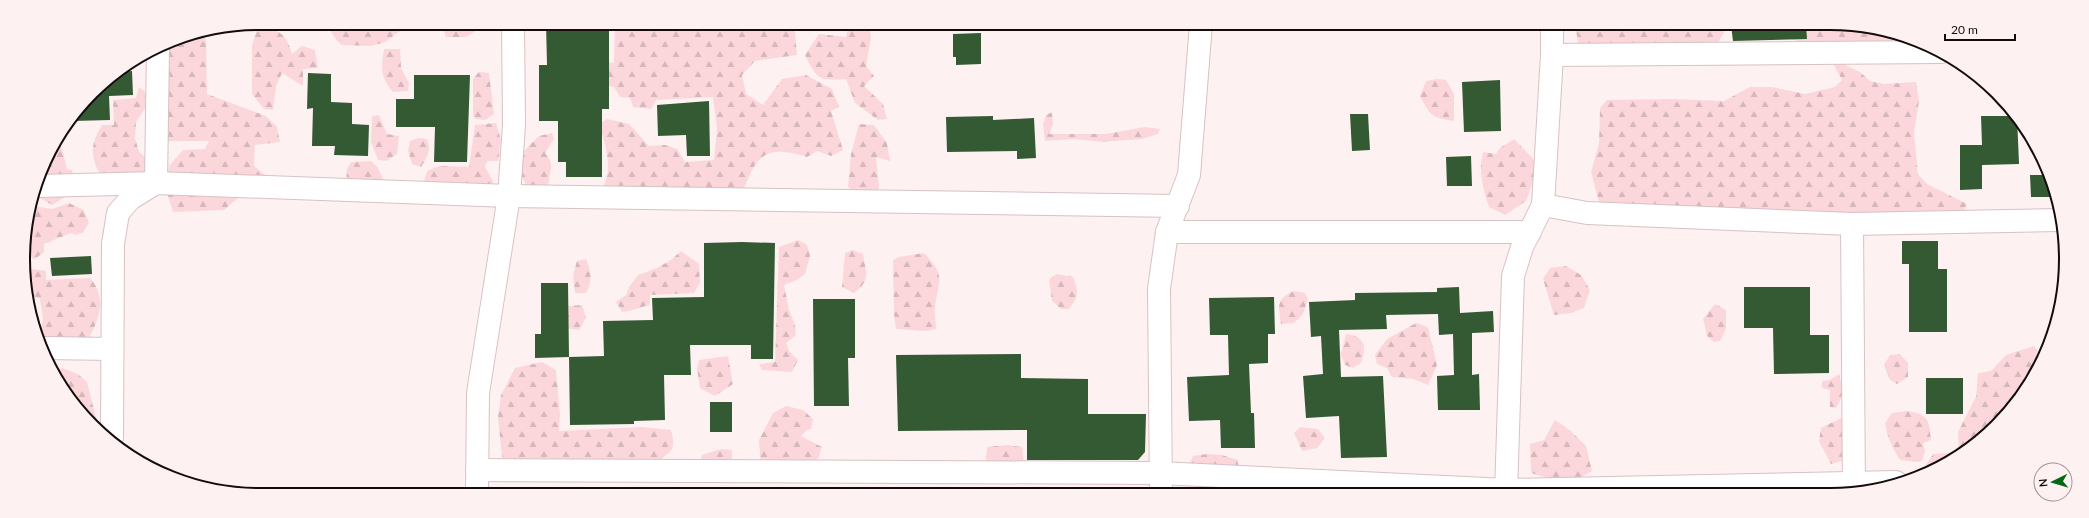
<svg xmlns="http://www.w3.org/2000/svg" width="2089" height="518" font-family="Lato,sans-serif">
	<defs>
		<pattern id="forest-firs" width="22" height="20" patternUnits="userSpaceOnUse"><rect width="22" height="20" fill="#fbd7db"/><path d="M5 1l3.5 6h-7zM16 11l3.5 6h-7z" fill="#d6b7bb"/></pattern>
	</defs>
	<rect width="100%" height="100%" fill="#fef1f2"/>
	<g fill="url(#forest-firs)">
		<path d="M325,23H394L400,31L385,42L371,46L342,45L337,41Z"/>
		<path d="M441,23H488L466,37H446Z"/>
		<path d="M615,23L790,24L795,32L797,55L755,61L742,75L746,94L763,105L782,79L806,75L832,89L839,107L831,111L843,150L831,156L817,151L807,157C762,143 756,157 741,197L599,193C615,174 606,146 599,124L607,119L629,124L649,146L665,145L677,149L685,162L714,160L717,129L713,97L656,100L651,109L633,107L630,98L620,97L614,87L593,84L595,61L614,63Z"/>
		<path d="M849,24H869L871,38L866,66L874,76L864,86L883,104L887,119L878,120L855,103L846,79C819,81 817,80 805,55L819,34L846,37Z"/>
		<path d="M1575,25H1724L1725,31L1716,46L1579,48Z"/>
		<path d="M1786,25H1861L1899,38L1880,46L1822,48L1787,38Z"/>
		<path d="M267,28C284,32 287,38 292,54L302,46L315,50L318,68L303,69V86L282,73L276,86L273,110L264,109L252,94V45L257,30Z"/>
		<path d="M202,34L206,40L207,94L266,116L277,127L280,142L255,145L254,166L265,175L281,181L239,197L224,210L173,212L167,193L169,166L183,150L205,149L209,141H164L163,44L169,41Z"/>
		<path d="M384,49H400L401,68L409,83L408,91L393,92C380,77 381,68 384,49Z"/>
		<path d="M1842,59L1847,66L1860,72L1870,81L1884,84L1916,82L1919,101L1914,133L1918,174L1927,184L1967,204L1961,216L1634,218L1599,202L1591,172L1599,143L1600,108L1607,100L1672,99L1724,101L1750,87H1772L1805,94L1835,87L1842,80L1831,60Z"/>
		<path d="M479,72L489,73L494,114L485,120L475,119L473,115V79Z"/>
		<path d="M1437,79L1446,80L1454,94V121C1431,118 1430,115 1420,96L1426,81Z"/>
		<path d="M139,87L147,93L146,107L136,122L135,138L139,152L148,159V176L105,181C91,162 88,146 102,125H114L113,100L136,98Z"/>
		<path d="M1052,112L1053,125L1049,134H1106L1145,127L1160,129L1158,134L1142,139L1103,142L1075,139L1045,141L1043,125L1046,115Z"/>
		<path d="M379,115L387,134L399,136L397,154L386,161L378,160L371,142L372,116Z"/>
		<path d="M496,123L501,140L498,161H487L485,167L493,181L491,195L423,184L427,171L439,166L469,167L475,125Z"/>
		<path d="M859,124L874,125L887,143L890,161L876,157L879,186L877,205H865L848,187L851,154Z"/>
		<path d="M552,133L554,139L545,153C555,165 550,168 549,180C548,186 549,192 549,197L530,193L521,175L523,152L539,136Z"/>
		<path d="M418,138L427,139C432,151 427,157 421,167L412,164L408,151L410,141Z"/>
		<path d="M1514,139L1539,165L1526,201L1505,215L1489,207C1483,188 1478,171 1483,152L1496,154L1500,148Z"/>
		<path d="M58,141L62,149L67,169L72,170L76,190L52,205L36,196L47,154Z"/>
		<path d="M371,161L378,168L384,181L346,183L347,169L351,162Z"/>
		<path d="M69,203L84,210L89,223L83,232L76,235L71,233L44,244V252L35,259C31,257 26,257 24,252C20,239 30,219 34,206L52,209Z"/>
		<path d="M798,240L807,245L810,256L805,274L797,280L784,285L789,310L795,325L796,335L786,343L789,351L798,360L792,372L762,370L759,364L775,362L779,247Z"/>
		<path d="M853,250L863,254C866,273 871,280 854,293L842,287L845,253Z"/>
		<path d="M681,251L699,264L700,283L694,293L650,295V305C640,307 633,311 622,312L616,302L626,295L629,287L638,275L657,268L671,260Z"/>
		<path d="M924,253C946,276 939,278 935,307C934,313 936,322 936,329L926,331L896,329L894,314L893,260L899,257Z"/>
		<path d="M586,259C591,271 593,281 586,293H575L573,275L577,261Z"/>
		<path d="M1566,266L1581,275L1590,290L1584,308L1571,313L1554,315L1543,279L1550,268Z"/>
		<path d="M33,269L46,271V280L90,278C109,299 98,325 84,345H43L38,335L43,320L40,299L29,294L26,270Z"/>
		<path d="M1057,274L1073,277C1079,292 1079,296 1069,309H1061L1052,301L1049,279Z"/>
		<path d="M1294,291L1305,293L1308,299L1303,314L1294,323L1281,324C1279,306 1275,299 1294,291Z"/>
		<path d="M1715,304L1726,310V328L1720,341L1714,342L1707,336L1703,319Z"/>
		<path d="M582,305L586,318L579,330L564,328L559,307Z"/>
		<path d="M1416,323L1428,327L1437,365L1428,385L1413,379L1392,377L1387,368L1377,364L1375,355L1387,339Z"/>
		<path d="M1346,334C1365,336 1367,346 1361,363L1353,368L1345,365L1340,353L1342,350Z"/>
		<path d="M2034,346L2043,358L2042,364L1997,426L1934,471L1931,472L1926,465L1933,454L1959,452L1958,432L1976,397L1978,373L1991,371L2006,355Z"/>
		<path d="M1900,354L1908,363V377L1897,384L1890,380L1884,365L1890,355Z"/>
		<path d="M728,356L733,384L715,396L700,388L697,369L699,360Z"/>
		<path d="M542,362L556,370L560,415L559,431L642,427L671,430C675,447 675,449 660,460L503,465L498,418L501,395L515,368Z"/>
		<path d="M62,368L78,374L87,382L98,426L72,403L56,371Z"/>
		<path d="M1839,374L1844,393L1836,408L1830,407V390L1822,388V381L1830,380Z"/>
		<path d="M786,406L803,410L813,419L811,429L807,430L801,436L822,447L818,459L801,465L761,468L759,440L773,413Z"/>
		<path d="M1907,411C1929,415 1929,419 1931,440L1923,443L1925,451L1922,461L1916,462L1900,460C1892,448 1887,436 1885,423L1892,413Z"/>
		<path d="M1841,418L1855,430L1854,457L1831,464L1819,441L1821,428Z"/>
		<path d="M1555,420L1571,431L1586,446L1592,471L1576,480L1548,478L1531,473L1530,444L1544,440Z"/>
		<path d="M1300,427L1318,429L1325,438L1317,448L1302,451L1294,433Z"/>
		<path d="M1007,445L1022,447L1024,464L986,463L987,447Z"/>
		<path d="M721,449L732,450V461H700L702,455Z"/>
		<path d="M1207,454L1222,455L1238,460L1239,472L1188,467L1193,456Z"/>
	</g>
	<g fill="#345a34">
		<path d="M546,23H609V109H602V177H566V162H558V121H539V65H547Z"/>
		<path d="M1731,25H1806L1807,39L1733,41Z"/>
		<path d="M981,33V64L956,65V57H953V34Z"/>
		<path d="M132,71L133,95L109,96L110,120L73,121L103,82L119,72Z"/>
		<path d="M308,73L331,74V102L352,103V124L369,125L368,156L334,155L335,146H312L313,108L307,109Z"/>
		<path d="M414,75H470L467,162H434L435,127H396V99H414Z"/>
		<path d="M1500,80L1501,131L1464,132L1462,82Z"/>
		<path d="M709,101L710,156H687L686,135L658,136L657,105Z"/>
		<path d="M1350,114H1368L1370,150L1352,151Z"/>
		<path d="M993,116V120L1034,118L1036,158L1017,159V151L947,152L946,117Z"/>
		<path d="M1981,116H2017L2019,164L1982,165V189L1960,190V145H1982Z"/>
		<path d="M1471,156L1472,186H1447L1446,157Z"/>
		<path d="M2030,175H2046L2057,197H2031Z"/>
		<path d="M1902,241H1938V269H1947V332H1909V264H1902Z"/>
		<path d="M742,242L775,243L773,359H751V345H690L691,375H664L665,420L634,421V424L570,425L569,357L604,356L603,321L653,320L652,298L704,297V243Z"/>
		<path d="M91,256L92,274L52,276L50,258Z"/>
		<path d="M541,283H568L569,357L535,358V334H541Z"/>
		<path d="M1459,287L1460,313L1493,311L1494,332L1472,333V375L1479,374L1480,410H1438L1437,376L1454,375L1453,334L1439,335L1438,314L1386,315L1387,329L1339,330L1341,377L1383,376L1387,457L1341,458L1339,416L1306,418L1303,376L1323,374L1321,336L1311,337L1309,302L1355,300V293L1437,292V288Z"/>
		<path d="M1744,287H1810V335H1829V373L1774,374L1773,328H1744Z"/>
		<path d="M1274,297L1275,334H1268V363L1249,364L1251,413H1254L1255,448H1221L1220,420L1189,421L1187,377L1229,375L1228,335H1210L1209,298Z"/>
		<path d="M813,299H855V358H848L849,406H814Z"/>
		<path d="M1021,354V378L1088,379V414H1146L1145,452L1138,460H1027V430L898,431L896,355Z"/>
		<rect x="1926" y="378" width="37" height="36"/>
		<rect x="710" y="402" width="22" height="30"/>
	</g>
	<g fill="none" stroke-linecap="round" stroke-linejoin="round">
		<g stroke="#d7c2c4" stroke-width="24">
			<g id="minor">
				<path d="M1552,55L1941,52"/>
				<path d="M39,186L156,183L509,196L1178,206"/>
				<path d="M1543,205L1587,213L1852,224L2059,220"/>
				<path d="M1852,224L1854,493"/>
				<path d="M1167,232H1530"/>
				<path d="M45,348L112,349"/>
				<path d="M112,438L113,244L118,213L130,199L156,183L158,48"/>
				<path d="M477,470L1160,473L1506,490L1896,482"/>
				<path d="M477,493L478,393L509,196L514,125L513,23"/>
				<path d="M1161,493L1159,289L1167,232L1189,175L1201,24"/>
				<path d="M1506,493L1513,276L1522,247L1543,205L1552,55V25"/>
			</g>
		</g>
		<use href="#minor" stroke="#fff" stroke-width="22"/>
	</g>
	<path d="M0 0H2089V518H0ZM259 30H1830A229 229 0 0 1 2059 259V259A229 229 0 0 1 1830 488H259A229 229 0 0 1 30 259V259A229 229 0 0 1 259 30Z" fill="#fef1f2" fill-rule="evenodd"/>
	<path fill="none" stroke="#130c0d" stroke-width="2" d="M259 30H1830A229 229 0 0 1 2059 259V259A229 229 0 0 1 1830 488H259A229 229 0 0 1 30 259V259A229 229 0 0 1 259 30Z"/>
	<g transform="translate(2053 482) rotate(265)"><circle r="19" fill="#fef1f2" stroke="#a09596"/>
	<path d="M0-3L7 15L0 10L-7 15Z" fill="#016814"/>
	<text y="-6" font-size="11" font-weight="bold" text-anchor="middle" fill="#130c0d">N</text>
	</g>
	<path d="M1945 34v6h70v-6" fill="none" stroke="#130c0d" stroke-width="2"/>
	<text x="1951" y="34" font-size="12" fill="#130c0d" stroke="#fef1f2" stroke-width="3" paint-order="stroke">20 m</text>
</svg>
